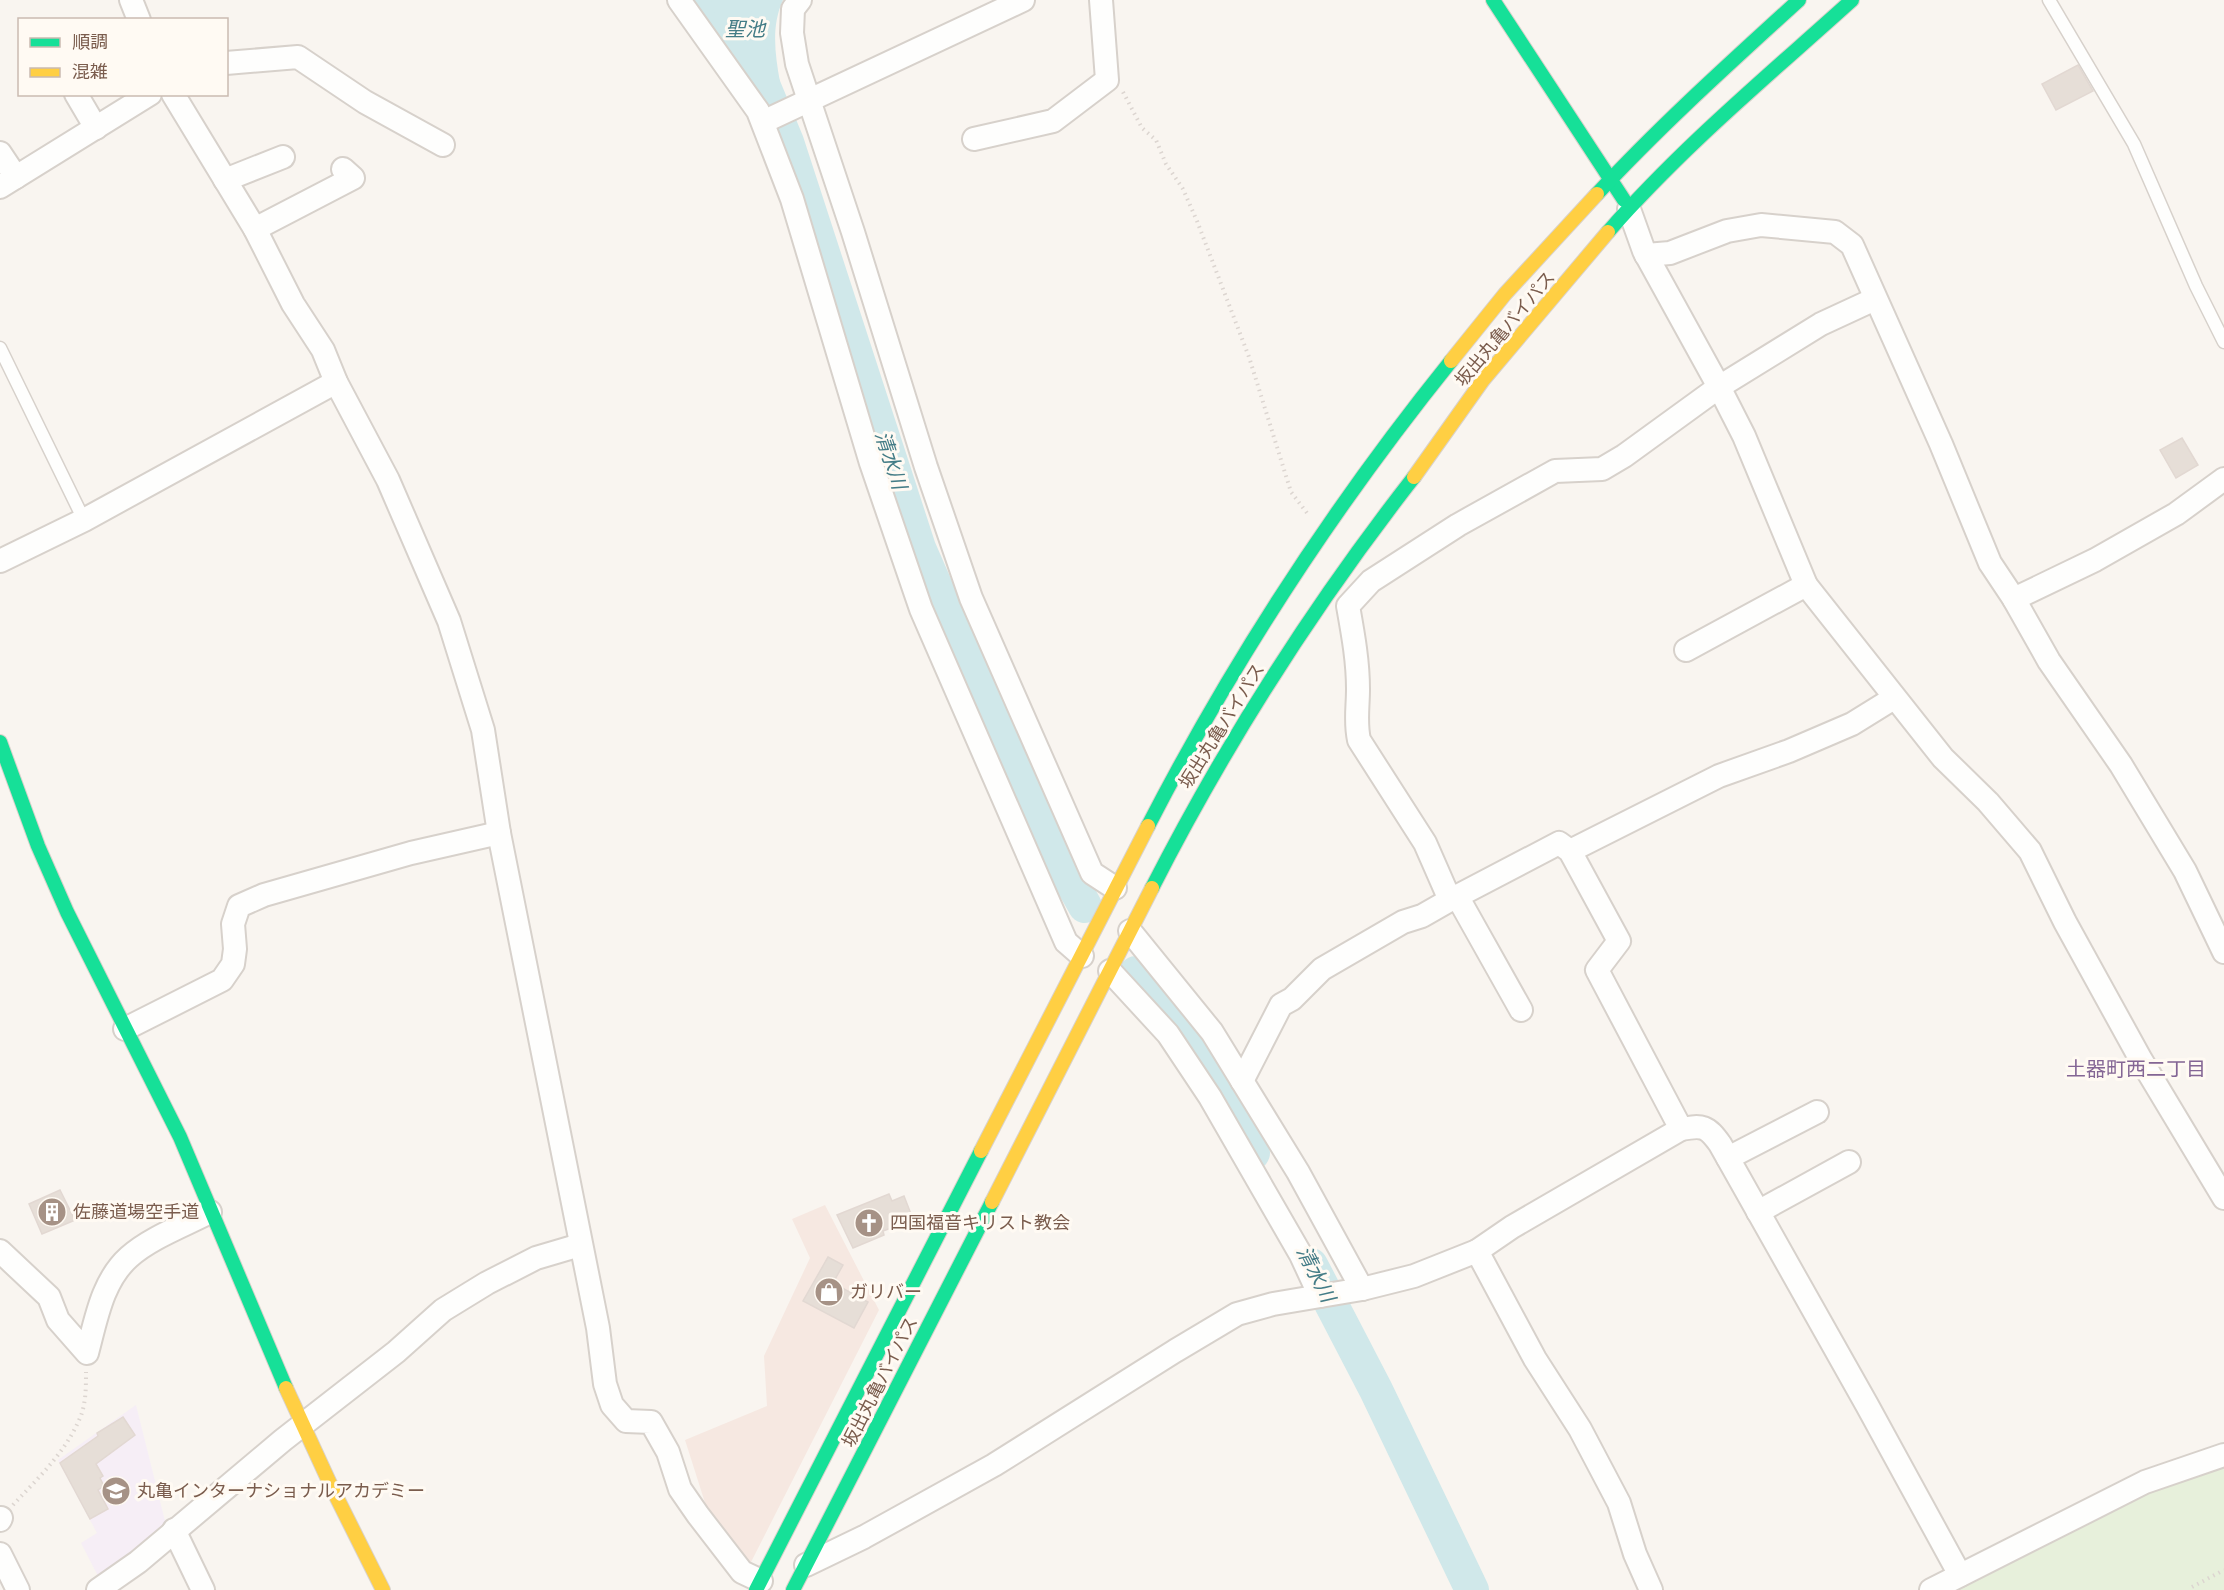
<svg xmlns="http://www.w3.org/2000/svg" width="2224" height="1590" font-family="Inter,'Noto Sans JP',sans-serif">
	<rect width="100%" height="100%" fill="#f9f5f0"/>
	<path fill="#f6e8e1" d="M825,1205L879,1310L749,1566L707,1509L685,1440L767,1406L764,1356L810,1258L792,1219Z"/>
	<path fill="#f6eef6" d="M136,1405L166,1525L98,1576L81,1543L97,1533L58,1460Z"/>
	<path fill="#e7f0db" d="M2224,1463V1590H1939L2090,1514Z"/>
	<path fill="#d0e8ea" d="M689,0H783C771,26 775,54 780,82L752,96Z"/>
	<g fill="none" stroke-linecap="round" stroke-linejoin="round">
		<g stroke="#d0e8ea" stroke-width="34">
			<path d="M728,0L787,142L919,548L1043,832L1085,906"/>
			<path d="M1136,973L1207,1065L1253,1153"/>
			<path d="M1311,1265L1376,1390L1472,1590"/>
		</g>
	</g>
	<g fill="#e6ded7" stroke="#e2d8d2" stroke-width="1.5">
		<path d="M2078,65L2093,91L2056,110L2042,84Z"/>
		<path d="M2182,438L2198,465L2176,478L2160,450Z"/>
		<path d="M60,1190L75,1220L42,1234L29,1204Z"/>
		<path d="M889,1194L892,1201L904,1196L911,1214L897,1220L899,1225L883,1231L884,1235L853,1248L837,1215Z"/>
		<path d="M828,1257L843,1265L833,1283L868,1302L854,1328L803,1301Z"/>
		<path d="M123,1417L135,1435L96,1464L103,1476L100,1478L104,1486L98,1490L108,1509L90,1519L60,1463L98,1436L97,1433Z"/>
	</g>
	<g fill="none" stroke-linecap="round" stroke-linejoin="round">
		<g stroke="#d7d1cb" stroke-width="15">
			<g id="lane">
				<path d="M2049,0L2134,144L2196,286L2224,342"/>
				<path d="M0,348L84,520"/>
			</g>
		</g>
		<g stroke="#d7d1cb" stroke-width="26">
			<g id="street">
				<path d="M131,0L139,20"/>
				<path d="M679,0L758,111L792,199L871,463L921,609L1066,942L1082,956"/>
				<path d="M800,0L793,9L792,33L797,64L853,232L926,467L971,598L1092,873L1115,888"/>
				<path d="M226,63L298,57L365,102L443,145"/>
				<path d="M76,94L96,128"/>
				<path d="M173,94L255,229L293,304L323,350L336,382L388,480L449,621L483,730L499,833L598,1328L605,1384L612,1405L626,1421L651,1422L668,1452L680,1489L698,1515L742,1572L761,1581"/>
				<path d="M763,122L1023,0"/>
				<path d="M974,139L1053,121L1107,80L1101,0"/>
				<path d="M0,153L16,177"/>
				<path d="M225,180L283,157"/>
				<path d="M0,187L150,94"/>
				<path d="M1629,209L1644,251L1719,387L1744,436L1806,585L1943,758L1988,802L2030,851L2065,922L2141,1060L2224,1198"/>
				<path d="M255,229L353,178L343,169"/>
				<path d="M1646,255L1670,253L1727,231L1761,225L1835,232L1852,245L1941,444L1990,563L2014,599L2049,661L2121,765L2185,871L2224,952"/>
				<path d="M0,561L84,520L336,382"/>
				<path d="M2014,599L2095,560L2176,514L2224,479"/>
				<path d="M1686,650L1806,585"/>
				<path d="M1570,851L1719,776L1789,751L1852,724L1894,698"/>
				<path d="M1457,896L1521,1010"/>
				<path d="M1130,931L1212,1032L1298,1172L1362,1289"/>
				<path d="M1110,971L1168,1034L1210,1097L1301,1255L1320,1296"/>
				<path d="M125,1029L222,980L233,964L235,949L233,924L239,906L264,895L411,853L499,833"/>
				<path d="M1242,1081L1281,1005L1292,999L1322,969L1403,922L1422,916L1450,900"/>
				<path d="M1681,1129C1703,1125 1707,1126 1720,1144L1867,1405L1960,1575"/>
				<path d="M1728,1158L1817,1112"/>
				<path d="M1758,1212L1849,1162"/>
				<path d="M0,1251L49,1297L58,1320L87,1353C96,1320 102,1281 129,1257C150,1238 185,1225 210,1212"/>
				<path d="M1477,1251L1535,1359L1580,1429L1619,1503L1635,1554L1651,1590"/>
				<path d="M0,1520L1,1518"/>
				<path d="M174,1530L203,1590"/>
				<path d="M0,1554L18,1590"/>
				<path d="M806,1565L864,1537L994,1465L1175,1351L1237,1314L1273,1304L1362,1289L1414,1276L1477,1251L1512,1227L1681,1129L1597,970L1619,941L1570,851L1559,843L1450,900L1425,843L1359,740C1355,722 1358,708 1358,689C1358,661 1353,634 1348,606L1371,581L1458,525L1555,471L1602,469L1624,456L1719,387L1821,324L1875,299"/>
				<path d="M98,1590L138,1562L283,1440L396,1352L443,1310L487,1283L536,1258L580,1245"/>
				<path d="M1931,1590L2145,1482L2224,1455"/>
			</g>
		</g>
		<g stroke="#d9d2cb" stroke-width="16">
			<g id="fast">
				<path d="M1493,0L1624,200"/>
				<path d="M1597,194C1661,125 1730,63 1799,0"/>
				<path d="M1608,232C1682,147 1769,75 1852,0"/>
				<path d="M0,742L38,846L67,912L180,1137L286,1388"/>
				<path d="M1148,826C1233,661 1335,505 1451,361"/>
				<path d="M1152,888C1226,743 1314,605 1414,477"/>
				<path d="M756,1590L981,1151"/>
				<path d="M793,1590L992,1202"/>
			</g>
		</g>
		<g stroke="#d9d2cb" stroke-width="16">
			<g id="slow">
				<path d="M1451,361L1505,294L1597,194"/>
				<path d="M1414,477L1483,380L1608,232"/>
				<path d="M981,1151L1148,826"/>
				<path d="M992,1202L1152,888"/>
				<path d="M286,1388L332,1488L383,1590"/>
			</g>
		</g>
		<g stroke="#dcd5d0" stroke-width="4" stroke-dasharray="1.5 4.5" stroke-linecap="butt">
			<path d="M1123,92L1142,128L1156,140L1166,164L1183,189L1197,221L1249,357L1291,492L1307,513"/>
			<path d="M13,1505C38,1478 65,1453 80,1418C86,1404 86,1387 86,1372"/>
			<path d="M2192,1587L2224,1570"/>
		</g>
		<use href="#lane" stroke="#fefefd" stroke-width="12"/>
		<use href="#street" stroke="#fefefd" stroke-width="22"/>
		<use href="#fast" stroke="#16e098" stroke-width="14"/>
		<use href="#slow" stroke="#ffcf43" stroke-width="14"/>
	</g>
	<defs>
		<g id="building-disc" transform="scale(1.5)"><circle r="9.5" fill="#a69286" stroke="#fffaf3"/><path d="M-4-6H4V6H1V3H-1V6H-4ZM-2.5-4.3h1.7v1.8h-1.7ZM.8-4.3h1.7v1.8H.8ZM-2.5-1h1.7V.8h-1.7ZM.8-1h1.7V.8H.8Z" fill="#fff"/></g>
		<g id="church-disc" transform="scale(1.5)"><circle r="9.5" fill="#a69286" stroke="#fffaf3"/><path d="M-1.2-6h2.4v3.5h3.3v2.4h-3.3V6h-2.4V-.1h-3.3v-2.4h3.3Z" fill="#fff"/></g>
		<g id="shop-disc" transform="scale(1.5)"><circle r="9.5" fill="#a69286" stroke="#fffaf3"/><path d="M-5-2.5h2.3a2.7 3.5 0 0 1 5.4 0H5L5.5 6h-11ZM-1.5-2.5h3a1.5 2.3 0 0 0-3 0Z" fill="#fff"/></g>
		<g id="school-disc" transform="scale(1.5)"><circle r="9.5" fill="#a69286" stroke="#fffaf3"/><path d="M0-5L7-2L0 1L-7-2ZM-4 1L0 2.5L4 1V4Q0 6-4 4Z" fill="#fff"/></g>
	</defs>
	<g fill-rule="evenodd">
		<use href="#building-disc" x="52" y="1212"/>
		<use href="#church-disc" x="869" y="1223"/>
		<use href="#shop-disc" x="829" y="1292"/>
		<use href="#school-disc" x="116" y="1491"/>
	</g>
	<g text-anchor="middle" stroke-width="6" stroke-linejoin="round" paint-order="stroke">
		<g font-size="18" fill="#7a5c4d" stroke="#fffaf3">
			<text transform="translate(1505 329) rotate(-50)" y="6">坂出丸亀バイパス</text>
			<text transform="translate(1222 726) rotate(-58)" y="6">坂出丸亀バイパス</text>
			<text transform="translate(880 1382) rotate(-63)" y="6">坂出丸亀バイパス</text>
		</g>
		<g font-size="18" fill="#7a5c4d" stroke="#fffaf3" text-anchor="start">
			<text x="73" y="1218">佐藤道場空手道</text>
			<text x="890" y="1229">四国福音キリスト教会</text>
			<text x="850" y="1298">ガリバー</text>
			<text x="137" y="1497">丸亀インターナショナルアカデミー</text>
		</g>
		<g font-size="20" font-style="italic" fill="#437c86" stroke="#fffaf3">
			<text x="745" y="36">聖池</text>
			<text transform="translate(891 460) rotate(72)" y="7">清水川</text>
			<text transform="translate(1316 1274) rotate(63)" y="7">清水川</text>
		</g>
		<g font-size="20" fill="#846695" stroke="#fffaf3">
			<text x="2136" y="1076">土器町西二丁目</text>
		</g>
	</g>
	<rect x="18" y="18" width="210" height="78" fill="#fffaf3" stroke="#cabbb1" stroke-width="1.5"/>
	<rect x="30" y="38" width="30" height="9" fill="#16e098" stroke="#cabbb1" stroke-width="1.5"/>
	<text x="72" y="48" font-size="18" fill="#7a5c4d">順調</text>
	<rect x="30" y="68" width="30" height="9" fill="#ffcf43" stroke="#cabbb1" stroke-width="1.5"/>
	<text x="72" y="78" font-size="18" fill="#7a5c4d">混雑</text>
</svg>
